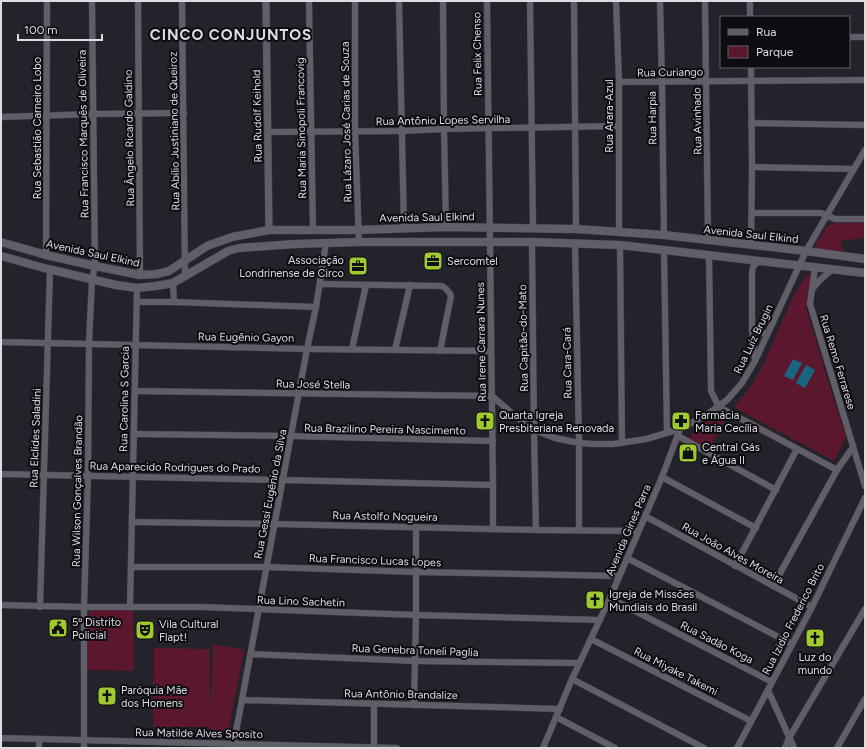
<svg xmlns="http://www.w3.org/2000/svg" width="866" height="749" font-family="Figtree,sans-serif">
	<rect width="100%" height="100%" fill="#24222b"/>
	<g fill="#5b172d">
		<path d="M838,223H865V238L847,240L845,239L840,243L841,245V246L844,250V254L819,251L816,247V244L826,227L832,224Z"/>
		<path d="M809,273L811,274V279L806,308L828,381L846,437L834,461L737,409L735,405L750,388L762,367L794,295L805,277Z"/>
		<path d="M721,413L728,416L709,449L688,439L699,426Z"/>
		<path d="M93,608L133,610L134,671L87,670L88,622L89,611Z"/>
		<path d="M213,644L244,650L228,733L210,734V727H153L154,648L210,649V711Z"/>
	</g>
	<g fill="#196581">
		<path d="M793,359L802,363L793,380L784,376Z"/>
		<path d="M806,365L815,370L805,388L796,383Z"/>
	</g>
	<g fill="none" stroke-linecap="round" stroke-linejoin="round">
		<g stroke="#3f3d46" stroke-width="7">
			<g id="minor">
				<path d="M138,1L140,275"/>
				<path d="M182,1L185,276"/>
				<path d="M309,1L313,230"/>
				<path d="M355,1V131L359,242"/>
				<path d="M399,1L404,228"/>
				<path d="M443,1L444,129L446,227"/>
				<path d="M487,1L493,485V529"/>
				<path d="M530,1L533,228"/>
				<path d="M574,1L576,229"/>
				<path d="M616,1L619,82V232"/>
				<path d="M660,1L662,82L664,235"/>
				<path d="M705,1L708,241"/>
				<path d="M750,1V17"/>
				<path d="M849,37H865"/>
				<path d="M751,67L752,167L751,245"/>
				<path d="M619,82L865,80"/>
				<path d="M1,117L93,114L184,113"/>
				<path d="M751,123L865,125"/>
				<path d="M268,132L402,131L444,129L619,126"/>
				<path d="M752,167L854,169"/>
				<path d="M752,213H821L835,219H865"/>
				<path d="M532,242L534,430L536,530"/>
				<path d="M575,243L579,443V530"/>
				<path d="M620,245L622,443"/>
				<path d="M664,250L667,432"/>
				<path d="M46,255L47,1"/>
				<path d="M709,255L711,391L719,407L837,470"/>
				<path d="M815,268L810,304L865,486"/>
				<path d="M173,283L174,302"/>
				<path d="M320,284L442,286C447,289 449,291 451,296L440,351"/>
				<path d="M813,288L821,279L832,270"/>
				<path d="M137,302H174L316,307"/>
				<path d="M752,329L759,333H767"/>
				<path d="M1,342L307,349L491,351"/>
				<path d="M352,349L366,285"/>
				<path d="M395,350L410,285"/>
				<path d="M755,360L752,329V272L753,267L758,261"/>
				<path d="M135,391L492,396"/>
				<path d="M492,396L514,415L534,430L555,438L579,443L593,444H613L646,439L680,429L705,416L727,400L742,383L755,361L806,251L865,150"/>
				<path d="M134,434L291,436L493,441"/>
				<path d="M678,436L776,490"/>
				<path d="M1,474L283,480L493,485"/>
				<path d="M662,477L756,528"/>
				<path d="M645,516L812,607"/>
				<path d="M132,522L275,524L536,530L638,531"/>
				<path d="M627,558L792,644"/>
				<path d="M735,566L797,449"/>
				<path d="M131,567H267L416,572L619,576"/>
				<path d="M773,586L837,470L853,447"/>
				<path d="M610,598L772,682"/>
				<path d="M1,605L84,607H201L416,615L600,620"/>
				<path d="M40,607L50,269"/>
				<path d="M130,607L137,288"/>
				<path d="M591,639L751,721"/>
				<path d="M251,654L415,661L579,663"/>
				<path d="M572,679L704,748"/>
				<path d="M768,690L794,748"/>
				<path d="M242,700L560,709"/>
				<path d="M374,704V748"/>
				<path d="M414,705L416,615V527"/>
				<path d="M556,717L615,748"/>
				<path d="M1,738L397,748"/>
				<path d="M39,748V739"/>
				<path d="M84,748V607L88,476L89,343L92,279L95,266L92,1"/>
				<path d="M233,748L307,349L316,307L326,243"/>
				<path d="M543,748L572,679L610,598L662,477L680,429"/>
				<path d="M737,748L812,607L865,498"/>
				<path d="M785,748L789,738L865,609"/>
				<path d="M837,748L865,699"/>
			</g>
		</g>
		<g stroke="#3f3d46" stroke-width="8">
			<path id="tertiary" d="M266,1L269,230"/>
		</g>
		<g stroke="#3f3d46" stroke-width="9">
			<g id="secondary">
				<path d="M1,242L46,255L95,266L140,275L157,274L169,271L207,246L232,237L269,230H358L446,227L576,229L664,235L806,251L865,259"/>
				<path d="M1,256L44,268L116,285L137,288L156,286L173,283L228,251L239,248L295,244L359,242H532L620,245L865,273"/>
			</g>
		</g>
		<use href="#minor" stroke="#615e69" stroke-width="6"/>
		<use href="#tertiary" stroke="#615e69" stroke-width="7"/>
		<use href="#secondary" stroke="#615e69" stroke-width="8"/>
	</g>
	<defs>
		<g id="office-square" transform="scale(1)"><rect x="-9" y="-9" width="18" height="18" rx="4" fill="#9fca2d" stroke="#0d0c10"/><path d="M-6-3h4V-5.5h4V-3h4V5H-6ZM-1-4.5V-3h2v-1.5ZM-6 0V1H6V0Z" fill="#111"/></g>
		<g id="church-square" transform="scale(1)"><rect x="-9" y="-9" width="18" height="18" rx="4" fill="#9fca2d" stroke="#0d0c10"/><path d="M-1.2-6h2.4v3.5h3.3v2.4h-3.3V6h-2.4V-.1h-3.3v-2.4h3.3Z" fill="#111"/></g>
		<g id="pharmacy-square" transform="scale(1)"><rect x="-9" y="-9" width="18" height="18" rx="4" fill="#9fca2d" stroke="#0d0c10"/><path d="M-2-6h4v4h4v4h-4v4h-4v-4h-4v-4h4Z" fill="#111"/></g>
		<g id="shop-square" transform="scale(1)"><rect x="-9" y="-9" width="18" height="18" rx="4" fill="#9fca2d" stroke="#0d0c10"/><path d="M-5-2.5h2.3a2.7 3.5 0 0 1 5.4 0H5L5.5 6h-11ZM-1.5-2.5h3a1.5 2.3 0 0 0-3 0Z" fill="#111"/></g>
		<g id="civic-square" transform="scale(1)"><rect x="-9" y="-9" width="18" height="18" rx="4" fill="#9fca2d" stroke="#0d0c10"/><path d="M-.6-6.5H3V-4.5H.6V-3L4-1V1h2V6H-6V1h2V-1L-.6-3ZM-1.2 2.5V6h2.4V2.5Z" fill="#111"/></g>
		<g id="theatre-square" transform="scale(1)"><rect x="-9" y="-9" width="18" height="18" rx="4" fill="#9fca2d" stroke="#0d0c10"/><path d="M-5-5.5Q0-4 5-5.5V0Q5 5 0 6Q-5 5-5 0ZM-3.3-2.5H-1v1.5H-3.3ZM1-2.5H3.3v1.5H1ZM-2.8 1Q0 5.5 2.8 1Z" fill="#111"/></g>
	</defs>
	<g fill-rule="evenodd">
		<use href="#office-square" x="433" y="261"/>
		<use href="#office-square" x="358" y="266"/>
		<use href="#church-square" x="485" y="421"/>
		<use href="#pharmacy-square" x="681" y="421"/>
		<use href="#shop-square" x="688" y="453"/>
		<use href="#church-square" x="595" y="600"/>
		<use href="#civic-square" x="58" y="628"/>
		<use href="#theatre-square" x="145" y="630"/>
		<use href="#church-square" x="815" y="638"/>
		<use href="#church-square" x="107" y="696"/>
	</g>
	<g text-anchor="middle" stroke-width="4" stroke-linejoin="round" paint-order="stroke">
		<g font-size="11" fill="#dddce3" stroke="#0d0c10">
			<text transform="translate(477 54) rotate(-91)" y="4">Rua Felix Chenso</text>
			<text transform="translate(670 72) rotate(-1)" y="4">Rua Curiango</text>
			<text transform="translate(257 116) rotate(-91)" y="4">Rua Rudolf Keihold</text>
			<text transform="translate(609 116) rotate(-90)" y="4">Rua Arara-Azul</text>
			<text transform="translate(652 118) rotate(-91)" y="4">Rua Harpia</text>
			<text transform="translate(443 120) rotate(-1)" y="4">Rua Antônio Lopes Servilha</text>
			<text transform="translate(697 121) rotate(-91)" y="4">Rua Avinhado</text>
			<text transform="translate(346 122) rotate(-91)" y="4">Rua Lázaro José Carias de Souza</text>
			<text transform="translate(37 128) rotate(-90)" y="4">Rua Sebastião Carneiro Lobo</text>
			<text transform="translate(301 128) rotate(-91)" y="4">Rua Maria Sinopoli Francovig</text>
			<text transform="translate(174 131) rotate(-91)" y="4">Rua Abílio Justiniano de Queiroz</text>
			<text transform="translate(83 134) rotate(-91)" y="4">Rua Francisco Marquês de Oliveira</text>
			<text transform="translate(129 138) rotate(-91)" y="4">Rua Ângelo Ricardo Galdino</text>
			<text transform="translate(427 217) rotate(-1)" y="4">Avenida Saul Elkind</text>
			<text transform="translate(751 234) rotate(6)" y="4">Avenida Saul Elkind</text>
			<text transform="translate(93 253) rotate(12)" y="4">Avenida Saul Elkind</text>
			<text transform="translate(246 337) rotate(1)" y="4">Rua Eugênio Gayon</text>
			<text transform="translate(523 338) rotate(-91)" y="4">Rua Capitão-do-Mato</text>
			<text transform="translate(753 339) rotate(-64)" y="4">Rua Luíz Brugin</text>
			<text transform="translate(481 342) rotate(-91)" y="4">Rua Irene Carrara Nunes</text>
			<text transform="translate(838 362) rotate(73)" y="4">Rua Remo Ferrarese</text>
			<text transform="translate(567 363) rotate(-91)" y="4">Rua Cara-Cará</text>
			<text transform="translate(313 384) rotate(1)" y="4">Rua José Stella</text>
			<text transform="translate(124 399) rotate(-89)" y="4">Rua Carolina S Garcia</text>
			<text transform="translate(385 429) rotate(1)" y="4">Rua Brazilino Pereira Nascimento</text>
			<text transform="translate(35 438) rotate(-88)" y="4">Rua Elclides Saladini</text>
			<text transform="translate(175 467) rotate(1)" y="4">Rua Aparecido Rodrigues do Prado</text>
			<text transform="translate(77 491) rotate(-89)" y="4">Rua Wilson Gonçalves Brandão</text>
			<text transform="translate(270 494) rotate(-79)" y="4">Rua Gessi Eugênio da Silva</text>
			<text transform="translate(385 516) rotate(1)" y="4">Rua Astolfo Nogueira</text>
			<text transform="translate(628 530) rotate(-67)" y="4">Avenida Gines Parra</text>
			<text transform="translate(733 553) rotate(29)" y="4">Rua João Alves Moreira</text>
			<text transform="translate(375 560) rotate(2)" y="4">Rua Francisco Lucas Lopes</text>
			<text transform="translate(301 601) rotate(2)" y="4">Rua Lino Sachetin</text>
			<text transform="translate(793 619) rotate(-63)" y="4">Rua Izidio Frederico Brito</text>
			<text transform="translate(717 642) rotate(27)" y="4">Rua Sadão Koga</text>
			<text transform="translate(415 650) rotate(2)" y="4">Rua Genebra Toneli Paglia</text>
			<text transform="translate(676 671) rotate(27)" y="4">Rua Miyake Takemi</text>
			<text transform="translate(401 694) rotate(1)" y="4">Rua Antônio Brandalize</text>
			<text transform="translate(199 733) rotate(1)" y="4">Rua Matilde Alves Sposito</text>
		</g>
		<g font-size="11" fill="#dddce3" stroke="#0d0c10" text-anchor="start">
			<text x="344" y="264" text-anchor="end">Associação<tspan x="344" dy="13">Londrinense de Circo</tspan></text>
			<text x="447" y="265">Sercomtel</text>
			<text x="499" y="419">Quarta Igreja<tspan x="499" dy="13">Presbiteriana Renovada</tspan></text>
			<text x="695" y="419">Farmácia<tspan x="695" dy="13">Maria Cecília</tspan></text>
			<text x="702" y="451">Central Gás<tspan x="702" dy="13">e Água II</tspan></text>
			<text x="609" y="598">Igreja de Missões<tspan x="609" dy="13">Mundiais do Brasil</tspan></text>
			<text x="72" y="626">5º Distrito<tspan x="72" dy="13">Policial</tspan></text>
			<text x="159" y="628">Vila Cultural<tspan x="159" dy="13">Flapt!</tspan></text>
			<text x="815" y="661" text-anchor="middle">Luz do<tspan x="815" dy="13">mundo</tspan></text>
			<text x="121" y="694">Paróquia Mãe<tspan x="121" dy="13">dos Homens</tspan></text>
		</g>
		<g font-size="15" font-weight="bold" letter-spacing="1" fill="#dddce3" stroke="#0d0c10">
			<text x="231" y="40">CINCO CONJUNTOS</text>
		</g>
	</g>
	<rect width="866" height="749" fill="none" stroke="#dddce3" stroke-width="4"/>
	<rect x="720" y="16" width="130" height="52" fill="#0d0c10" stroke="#605f64"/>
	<rect x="728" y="29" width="20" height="6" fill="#615e69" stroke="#605f64"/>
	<text x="756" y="36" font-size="12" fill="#dddce3">Rua</text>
	<rect x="728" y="46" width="20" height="12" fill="#5b172d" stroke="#605f64"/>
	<text x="756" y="56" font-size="12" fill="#dddce3">Parque</text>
	<path d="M18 34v6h84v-6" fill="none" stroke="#dddce3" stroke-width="2"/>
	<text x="24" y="34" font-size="12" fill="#dddce3" stroke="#0d0c10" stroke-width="3" paint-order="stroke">100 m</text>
</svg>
